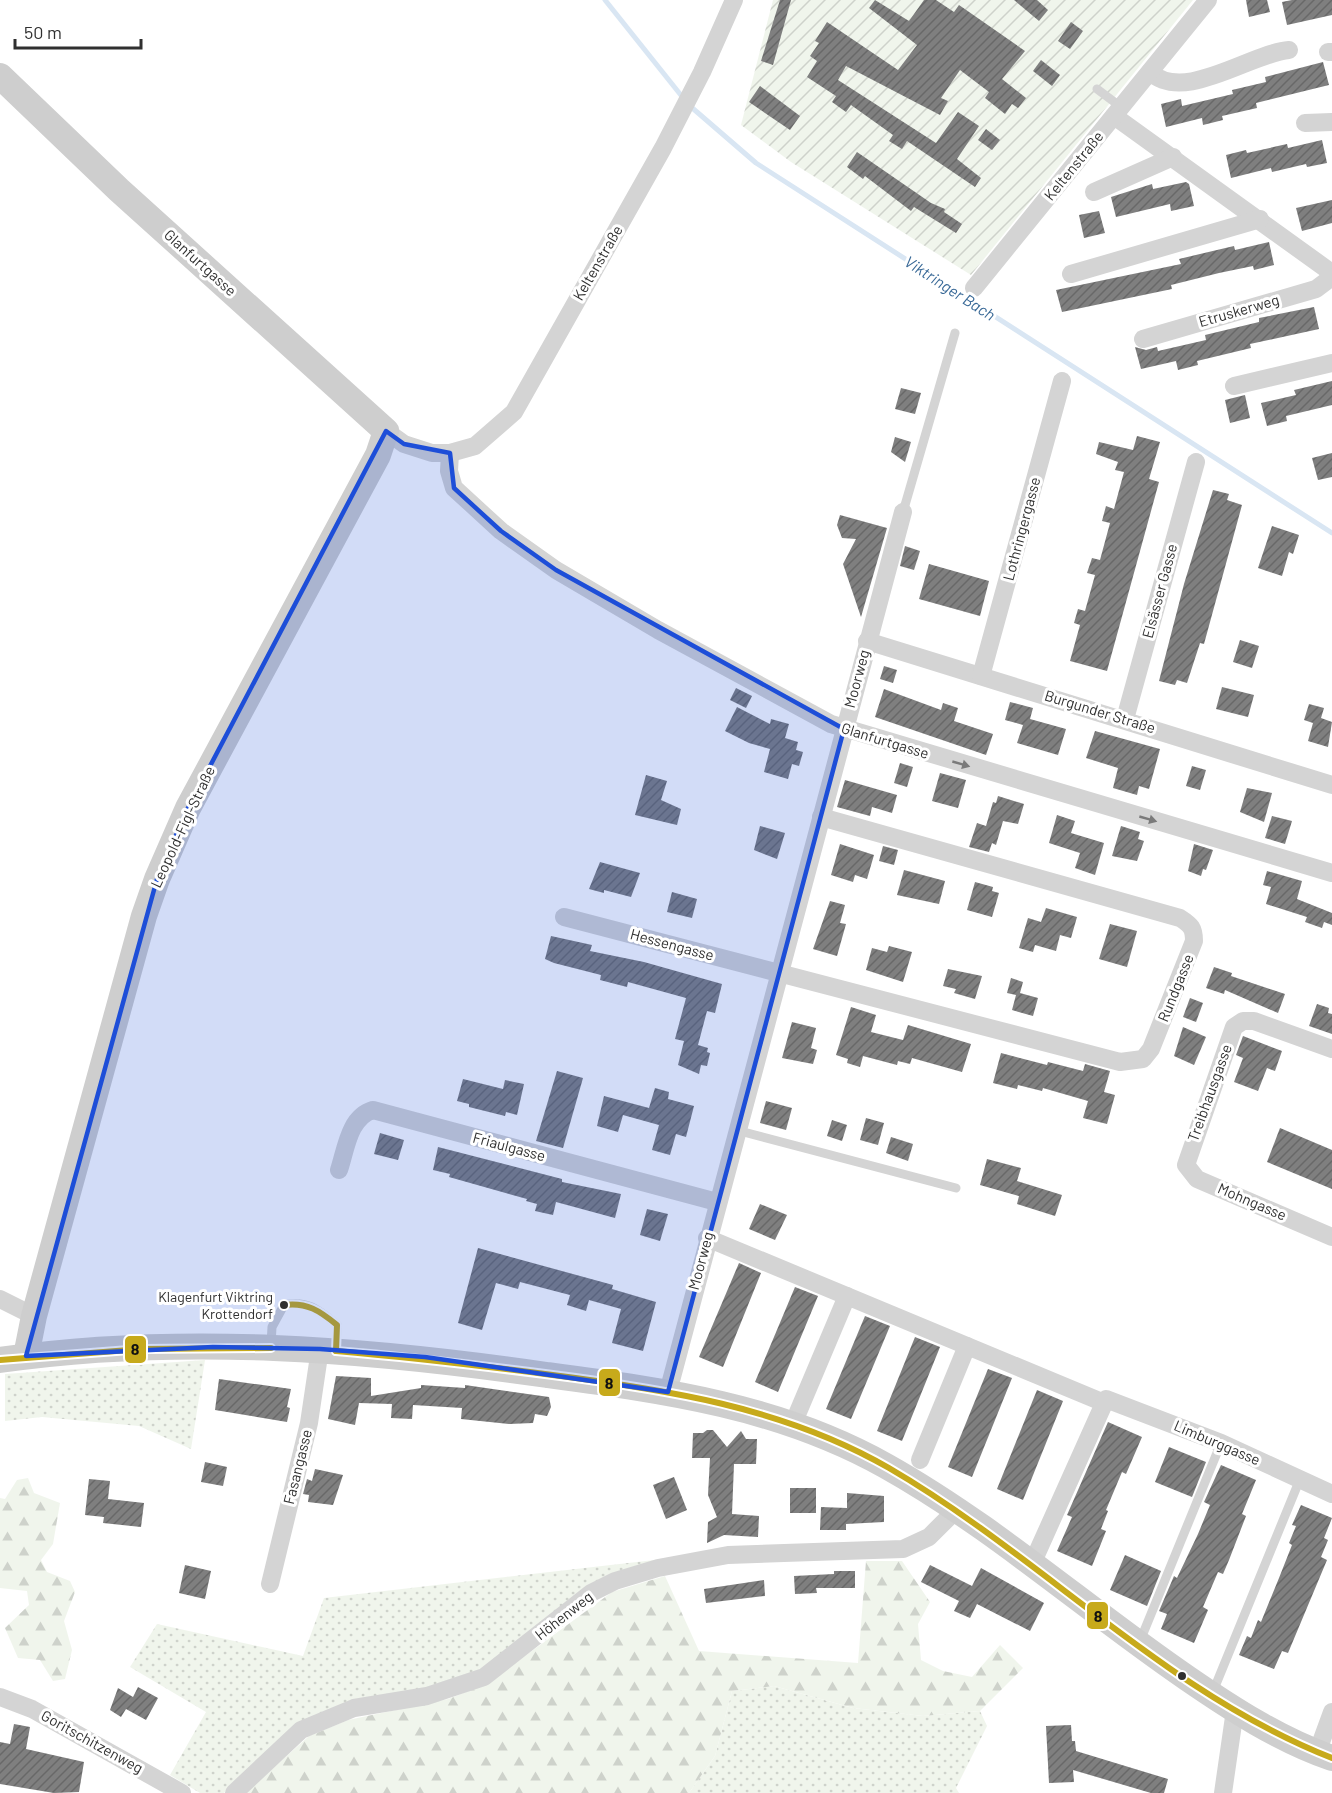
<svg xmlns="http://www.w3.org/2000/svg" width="1332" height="1793" font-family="Barlow,sans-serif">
	<defs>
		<pattern id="grass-dots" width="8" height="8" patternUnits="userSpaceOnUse" patternTransform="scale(1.5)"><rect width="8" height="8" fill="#f0f5ec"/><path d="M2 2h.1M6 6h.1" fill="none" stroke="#ced2cb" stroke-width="1.8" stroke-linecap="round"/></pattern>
		<pattern id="forest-firs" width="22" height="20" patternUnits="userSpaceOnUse" patternTransform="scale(1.5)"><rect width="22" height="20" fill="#f0f5ec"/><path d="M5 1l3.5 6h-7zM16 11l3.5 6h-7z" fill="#ced2cb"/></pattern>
		<pattern id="garden-furrows" width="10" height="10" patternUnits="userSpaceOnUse" patternTransform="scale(1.5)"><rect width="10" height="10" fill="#f0f5ec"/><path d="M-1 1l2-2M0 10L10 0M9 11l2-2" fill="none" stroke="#ced2cb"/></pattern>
		<pattern id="building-hatch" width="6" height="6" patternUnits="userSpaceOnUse" patternTransform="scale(1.5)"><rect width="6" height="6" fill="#7f7f7f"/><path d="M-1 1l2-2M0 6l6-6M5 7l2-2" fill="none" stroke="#686868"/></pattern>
	</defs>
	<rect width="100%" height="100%" fill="#fff"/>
	<g fill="url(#grass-dots)">
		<path d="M205,1360L191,1449L139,1426L42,1417L5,1421V1374Z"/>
		<path d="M672,1558L604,1578L513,1648L466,1678L303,1722L261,1756L224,1793H200L170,1775L206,1712L130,1667L157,1624L303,1656L324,1598Z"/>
		<path d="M774,1686L853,1708L923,1716L980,1711L987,1726L956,1788L959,1793H689L715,1756L732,1691Z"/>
	</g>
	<g fill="url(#forest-firs)">
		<path d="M28,1478L34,1493L60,1503L53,1544L41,1560L47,1572L70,1581L75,1592L64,1621L72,1650L65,1679L53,1681L40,1660L18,1658L5,1628L29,1605L27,1591L0,1588V1498L5,1499L17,1480Z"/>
		<path d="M866,1561H902L930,1602L918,1624L921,1660L943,1671L972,1677L1000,1645L1023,1668L980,1711L923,1716L853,1708L774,1686L732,1691L715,1756L689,1793H245L309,1736L348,1720L448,1699L487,1684L612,1592L665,1576L699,1651L858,1663Z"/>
	</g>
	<path fill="url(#garden-furrows)" d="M773,0H1193L971,275L791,162L741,125Z"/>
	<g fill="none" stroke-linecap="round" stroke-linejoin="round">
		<g stroke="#d9e6f3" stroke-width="5">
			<path d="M605,0L684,99"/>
			<path d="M690,106L756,163L1332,533"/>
		</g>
	</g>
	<g fill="url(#building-hatch)">
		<path d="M780,0H791L773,65L761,61Z"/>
		<path d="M875,0L909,21L924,0H936L954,12L959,5L1025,51L1002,79L1026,98L1018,108L1012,104L1005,114L985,98L989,92L960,70L941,98L948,101L940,115L846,66L838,80L936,143L958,112L979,126L957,159L981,178L975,187L907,141L902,149L889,141L893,135L851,105L846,112L832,102L836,96L807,77L817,61L810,56L819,43L815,41L827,22L898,70L917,45L869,8Z"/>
		<path d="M1014,0H1037L1048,10L1039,21Z"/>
		<path d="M1246,0H1267L1270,12L1249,17Z"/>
		<path d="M1292,0H1332V15L1287,25L1282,2Z"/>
		<path d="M1071,22L1083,31L1070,49L1058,41Z"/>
		<path d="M1041,60L1060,75L1052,86L1033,71Z"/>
		<path d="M1323,62L1329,85L1256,103L1257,108L1222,116L1223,120L1203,125L1202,118L1166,127L1161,104L1181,99L1182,106L1233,94L1232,90L1266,82L1265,77Z"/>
		<path d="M760,86L800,116L790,130L749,102Z"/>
		<path d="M986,129L1000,140L992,150L978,140Z"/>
		<path d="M1322,140L1327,163L1307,167L1306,164L1272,172L1271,168L1231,178L1226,155L1246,150L1247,153L1287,144L1288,148Z"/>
		<path d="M857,152L931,203L945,209L944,212L962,224L956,233L914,207L911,211L865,176L863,179L847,167Z"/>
		<path d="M1186,182L1189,184L1194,206L1171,211L1170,204L1116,217L1111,197L1152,184L1153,189Z"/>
		<path d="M1332,200V223L1302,231L1296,208Z"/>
		<path d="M1099,211L1105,233L1084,238L1079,215Z"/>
		<path d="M1269,242L1274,265L1254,270L1253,266L1219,273L1171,285L1172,289L1062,312L1056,290L1181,264L1179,259L1200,254L1234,246L1235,250Z"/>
		<path d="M1314,307L1319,329L1250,344L1251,348L1197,361L1198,365L1178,370L1176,361L1141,369L1135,347L1146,350L1157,347L1158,351L1206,340L1205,335L1259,322V318Z"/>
		<path d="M1332,381V405L1286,416L1287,421L1267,426L1261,403L1296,395L1294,390Z"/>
		<path d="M901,388L921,393L915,414L895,409Z"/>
		<path d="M1245,395L1250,418L1230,423L1225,400Z"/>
		<path d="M1137,436L1160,442L1149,479L1159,482L1107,671L1070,661L1080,625L1074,623L1078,609L1085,611L1095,575L1087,573L1092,558L1100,560L1110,523L1102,521L1106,506L1114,509L1124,472L1115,470L1118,462L1096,454L1099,442L1133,450Z"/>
		<path d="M895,437L911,442L905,462L891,452Z"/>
		<path d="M1332,453V477L1318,480L1312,458Z"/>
		<path d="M1213,490L1229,494L1227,500L1242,505L1204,644L1200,643L1187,683L1177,680L1175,685L1159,681L1184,584Z"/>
		<path d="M840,515L887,528L861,617L843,564L856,539L842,538L837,525Z"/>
		<path d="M1272,526L1299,535L1293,554L1289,552L1282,576L1258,568Z"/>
		<path d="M905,546L920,551L914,570L900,566Z"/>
		<path d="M929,564L989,581L980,616L919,599Z"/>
		<path d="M1240,640L1259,646L1252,668L1233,662Z"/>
		<path d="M884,666L897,670L893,683L880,679Z"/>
		<path d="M1222,687L1254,695L1248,717L1216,709Z"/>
		<path d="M736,688L752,696L746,708L730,700Z"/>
		<path d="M884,689L941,710L943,703L958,708L954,721L993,734L986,755L875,717Z"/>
		<path d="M1010,702L1033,708L1030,719L1066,729L1058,755L1017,743L1023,725L1005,720Z"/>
		<path d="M1309,704L1324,708L1321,718L1332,722L1328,747L1308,741L1313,723L1304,720Z"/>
		<path d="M737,707L770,724L771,719L789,724L785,738L798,742L796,750L803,752L799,766L792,764L788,779L764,772L770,749L749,743L725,731Z"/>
		<path d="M1095,731L1160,749L1149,789L1139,786L1137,795L1113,788L1118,768L1086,758Z"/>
		<path d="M900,763L913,767L907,787L894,783Z"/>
		<path d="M1192,766L1206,770L1200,790L1186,786Z"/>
		<path d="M940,773L966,780L958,808L932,801Z"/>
		<path d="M646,775L667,781L661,800L681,809L677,825L635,815Z"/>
		<path d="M845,780L897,795L892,813L872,807L870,816L837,807Z"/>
		<path d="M1247,788L1272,793L1264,822L1240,812Z"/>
		<path d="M998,796L1024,804L1018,824L1003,821L996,845L992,843L989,852L969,847L977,823L986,826L993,802L996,803Z"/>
		<path d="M1057,815L1075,821L1071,833L1104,843L1095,875L1075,868L1080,853L1049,843Z"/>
		<path d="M1272,816L1292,821L1285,844L1265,838Z"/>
		<path d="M760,826L785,833L777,859L754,850Z"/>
		<path d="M1121,826L1140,832L1138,839L1144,841L1137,861L1112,856Z"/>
		<path d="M840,844L874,855L867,879L855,875L853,882L831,875Z"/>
		<path d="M1194,844L1213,850L1206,870L1203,869L1201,876L1188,871Z"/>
		<path d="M883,846L898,850L894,865L879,861Z"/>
		<path d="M600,862L640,873L631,897L604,890V893L589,889Z"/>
		<path d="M904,870L945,881L939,904L897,895Z"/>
		<path d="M1267,871L1302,881L1297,899L1332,913V925L1324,922L1322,928L1305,922L1307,917L1266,904L1271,887L1263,885Z"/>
		<path d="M975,882L993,887L992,891L999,893L992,917L967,910Z"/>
		<path d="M672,892L697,899L692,918L667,912Z"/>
		<path d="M830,901L845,905L840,923L846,924L837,956L813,949Z"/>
		<path d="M1046,908L1077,917L1071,938L1060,935L1056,951L1035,945L1033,952L1019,948L1028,918L1041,922Z"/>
		<path d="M1110,924L1137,931L1127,967L1099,959Z"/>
		<path d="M551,936L592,945L590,951L644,962L722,984L715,1013L707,1011L698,1045L708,1048L707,1052L710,1053L707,1066L701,1065L699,1074L678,1065L684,1041L675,1039L686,998L628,982L627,987L600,980L601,975L554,963L545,959Z"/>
		<path d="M889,946L912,952L903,982L866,970L872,948L887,952Z"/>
		<path d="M1214,967L1232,973L1231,976L1285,994L1278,1013L1225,990L1224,994L1206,988Z"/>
		<path d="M948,969L982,976L975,999L954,993L956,989L943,986Z"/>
		<path d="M1011,978L1023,982L1020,993L1038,998L1033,1016L1012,1010L1016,995L1007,993Z"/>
		<path d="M1190,998L1203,1003L1196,1022L1183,1017Z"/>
		<path d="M1317,1004L1329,1008L1328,1013L1332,1014V1034L1309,1026Z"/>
		<path d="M851,1007L876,1015L871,1032L903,1040L908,1025L971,1044L962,1072L912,1058L910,1064L898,1061L897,1065L863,1056L860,1067L847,1063L848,1059L836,1055Z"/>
		<path d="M792,1022L816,1028L811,1048L817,1050L813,1064L782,1058Z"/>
		<path d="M1183,1027L1206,1037L1194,1065L1174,1056Z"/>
		<path d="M1243,1036L1282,1051L1275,1071L1267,1068L1258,1091L1234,1082L1243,1058L1236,1055Z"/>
		<path d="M1001,1053L1047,1065L1048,1062L1083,1071L1085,1064L1110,1071L1104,1092L1115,1095L1107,1124L1083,1118L1088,1101L1043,1088L1042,1091L1018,1085L1017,1089L993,1083Z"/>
		<path d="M557,1071L583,1078L563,1148L536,1141Z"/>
		<path d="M463,1079L503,1089L505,1080L524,1084L517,1115L506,1112L505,1116L469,1107V1104L457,1101Z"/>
		<path d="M655,1088L669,1092L668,1099L694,1106L686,1137L676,1134L670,1155L652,1150L659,1125L623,1115L618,1132L597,1126L604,1096L649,1108Z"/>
		<path d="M766,1101L792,1108L786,1130L760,1123Z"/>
		<path d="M866,1118L884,1123L878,1145L860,1140Z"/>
		<path d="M832,1120L847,1125L842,1141L827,1136Z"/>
		<path d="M1280,1128L1332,1150V1189L1267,1162Z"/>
		<path d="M380,1133L404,1140L398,1160L374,1154Z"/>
		<path d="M891,1137L913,1144L908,1161L886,1153Z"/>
		<path d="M438,1147L562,1179V1182L621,1194L615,1218L556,1202L553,1215L535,1211L537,1204L526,1201L527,1199L449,1177L450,1174L433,1170Z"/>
		<path d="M987,1159L1021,1168L1017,1181L1062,1195L1055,1216L1017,1204L1019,1196L980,1185Z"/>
		<path d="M760,1204L787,1215L775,1240L749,1229Z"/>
		<path d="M647,1209L668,1214L660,1241L640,1235Z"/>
		<path d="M478,1248L613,1285L612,1289L656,1302L643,1351L612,1343L621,1309L589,1300L586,1311L567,1305L570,1295L520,1282L518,1289L496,1283L482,1330L458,1323Z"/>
		<path d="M739,1263L761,1273L723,1367L699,1357Z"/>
		<path d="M795,1287L818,1296L778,1392L755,1382Z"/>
		<path d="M865,1316L890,1326L851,1419L826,1409Z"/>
		<path d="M915,1337L940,1347L902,1441L877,1431Z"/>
		<path d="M988,1369L1012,1378L972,1477L948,1467Z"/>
		<path d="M336,1376L371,1378V1396L421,1388V1385L465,1388V1385L549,1397L551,1407L547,1416L535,1414L533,1423L509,1424L461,1419L462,1408L413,1405L412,1419L391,1418L392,1404L359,1403L355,1425L328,1419Z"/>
		<path d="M219,1379L291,1389L287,1407L290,1408L287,1422L215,1410Z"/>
		<path d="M1037,1390L1063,1401L1023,1500L997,1489Z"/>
		<path d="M1108,1422L1142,1437L1126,1474L1122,1472L1106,1510L1108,1511L1101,1529L1106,1531L1092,1566L1057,1551L1072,1517L1067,1515Z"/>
		<path d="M707,1430H713L727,1447L741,1431L746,1439H757L756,1464H734L732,1514L759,1516L758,1537L724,1535L707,1543L708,1522L717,1517L708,1495L710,1458H692L693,1433H703Z"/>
		<path d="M1169,1447L1206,1462L1192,1497L1155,1482Z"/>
		<path d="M205,1462L227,1467L223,1486L201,1482Z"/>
		<path d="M1221,1465L1256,1480L1242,1514L1246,1516L1229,1560L1223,1574L1218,1572L1203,1607L1208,1610L1194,1643L1161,1629L1167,1614L1159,1611L1174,1576L1177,1578L1198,1534L1210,1505L1204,1502Z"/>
		<path d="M315,1469L343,1475L333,1505L308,1502L309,1495L303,1494L307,1479L312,1481Z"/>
		<path d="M674,1477L687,1510L666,1519L653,1485Z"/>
		<path d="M89,1479L110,1481L108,1499L144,1503L141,1527L103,1523L104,1517L85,1515Z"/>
		<rect x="790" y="1488" width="26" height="25"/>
		<path d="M847,1493L884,1496V1522L846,1524V1530H820L821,1507L847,1508Z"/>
		<path d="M1301,1505L1332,1518L1324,1538L1328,1540L1321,1557L1327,1560L1288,1653L1282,1651L1274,1669L1239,1655L1247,1636L1251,1638L1258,1620L1261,1622L1279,1578L1292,1545L1289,1543L1296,1526L1292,1525Z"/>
		<path d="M1125,1555L1161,1571L1147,1606L1110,1590Z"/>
		<path d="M185,1565L211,1571L205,1599L179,1593Z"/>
		<path d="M930,1565L972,1586L981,1568L1044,1603L1030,1631L977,1604L970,1618L954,1611L959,1601L921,1582Z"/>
		<path d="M834,1571H855V1588H816L817,1593L795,1594L794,1576L834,1574Z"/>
		<path d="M764,1580L765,1596L706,1603L704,1589Z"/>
		<path d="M138,1687L158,1698L146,1720L126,1709L121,1717L110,1710L118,1688L133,1697Z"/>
		<path d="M14,1724L30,1727L26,1749L84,1762L79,1792L54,1793L0,1784V1742L10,1744Z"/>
		<path d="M1071,1725L1072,1741H1075L1076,1751L1168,1779L1164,1793H1151L1073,1770L1074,1782L1049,1783L1046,1726Z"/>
	</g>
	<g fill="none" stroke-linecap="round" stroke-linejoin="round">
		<g stroke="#d4d4d4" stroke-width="9">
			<path d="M1097,89L1121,107"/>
			<path d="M903,512L955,333"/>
			<path d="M736,1130L956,1188"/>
			<path d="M271,1345L272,1327L284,1305C308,1300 319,1310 337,1325L336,1351"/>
			<path d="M1140,1641L1221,1443"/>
			<path d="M1212,1694L1300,1479"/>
		</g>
		<g stroke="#d4d4d4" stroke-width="18">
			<path d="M1328,52H1332"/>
			<path d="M1150,72C1184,104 1251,53 1289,50"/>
			<path d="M1114,116L1332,273"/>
			<path d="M1305,123L1332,122"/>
			<path d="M1094,192L1173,157"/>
			<path d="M1071,274L1260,219"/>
			<path d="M974,288L1208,0"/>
			<path d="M1143,339L1316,289L1332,277"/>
			<path d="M1234,386L1332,363"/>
			<path d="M386,431L404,444L432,453H450L475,446L514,412L663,148L702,72L734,0"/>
			<path d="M450,453L449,471L454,488L501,531L556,570L658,630L831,724L1332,873"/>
			<path d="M867,641L1332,785"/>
			<path d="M981,676L1062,381"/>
			<path d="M1125,719L1196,462"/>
			<path d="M564,917L1120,1062L1143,1059L1151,1049L1194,941C1194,928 1191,925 1180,918L821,817"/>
			<path d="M1332,1049L1254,1021H1243L1234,1027L1186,1165L1197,1179L1332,1237"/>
			<path d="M339,1170C346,1149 349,1117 373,1110L717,1202"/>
			<path d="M707,1238L1102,1402"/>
			<path d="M0,1299L34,1316"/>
			<path d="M668,1392L903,512"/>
			<path d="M793,1424L847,1296"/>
			<path d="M920,1460L967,1346"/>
			<path d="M1032,1564L1106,1399L1221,1443L1332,1494"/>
			<path d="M270,1584L309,1423L320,1349"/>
			<path d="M0,1697L32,1709L182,1793"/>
			<path d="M1317,1753L1332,1712"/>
			<path d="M234,1793L301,1730L354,1708L427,1696L484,1677L591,1593L615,1581L658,1568L728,1555L903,1549L929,1537L956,1510"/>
			<path d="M1223,1793L1235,1710"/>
		</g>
		<g stroke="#cecece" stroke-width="26">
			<path d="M0,76L119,190L386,431L378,455L188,808L157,879L144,916L34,1316L26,1356"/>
			<path d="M0,1360C182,1334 366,1349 547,1375C666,1391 779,1406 886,1466C993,1526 1086,1609 1187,1678C1232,1709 1280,1740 1332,1758"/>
		</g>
		<g stroke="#fff" stroke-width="10">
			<g id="bus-1">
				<path d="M284,1305C307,1302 320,1311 337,1325L336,1351"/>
				<path d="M336,1351C406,1357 475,1365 545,1374C663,1389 784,1407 889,1468C1042,1557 1166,1693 1332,1758"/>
				<path d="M0,1360L142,1349L271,1348"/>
			</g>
		</g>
		<use href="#bus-1" stroke="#c7aa1b" stroke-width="6"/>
	</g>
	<defs><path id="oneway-solid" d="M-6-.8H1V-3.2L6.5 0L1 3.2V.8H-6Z" transform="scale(1.5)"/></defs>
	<g fill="#7a7a7a">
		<use href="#oneway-solid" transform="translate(961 764) rotate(16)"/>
		<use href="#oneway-solid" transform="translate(1148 819) rotate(16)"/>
	</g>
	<path fill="#1d4ed8" fill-opacity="0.2" stroke="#1d4ed8" stroke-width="4.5" stroke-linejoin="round" d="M386,431L404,444L450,453L454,488L501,531L556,570L844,729L668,1392L425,1357L320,1349L213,1347L26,1356L157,879L188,808Z"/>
	<g fill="#303030" stroke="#fff" stroke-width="2">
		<circle cx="284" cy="1305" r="5"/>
		<circle cx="1182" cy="1676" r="5"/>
	</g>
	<g text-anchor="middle" stroke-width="6" stroke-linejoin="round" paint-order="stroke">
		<g font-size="14" fill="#303030" stroke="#fff" text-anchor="end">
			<text x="273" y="1302">Klagenfurt Viktring<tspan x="273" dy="17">Krottendorf</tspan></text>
		</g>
		<g font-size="15" fill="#303030" stroke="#fff">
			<text transform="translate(1074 166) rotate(-51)" y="5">Keltenstraße</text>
			<text transform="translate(200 263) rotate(42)" y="5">Glanfurtgasse</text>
			<text transform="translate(598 263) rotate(-60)" y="5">Keltenstraße</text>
			<text transform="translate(1239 311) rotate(-16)" y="5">Etruskerweg</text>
			<text transform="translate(1022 529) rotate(-75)" y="5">Lothringergasse</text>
			<text transform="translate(1160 591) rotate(-75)" y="5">Elsässer Gasse</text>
			<text transform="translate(857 679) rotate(-75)" y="5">Moorweg</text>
			<text transform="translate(1100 712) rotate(17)" y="5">Burgunder Straße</text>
			<text transform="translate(885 741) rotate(17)" y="5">Glanfurtgasse</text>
			<text transform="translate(183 827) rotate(-65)" y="5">Leopold-Figl-Straße</text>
			<text transform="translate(672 945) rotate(15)" y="5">Hessengasse</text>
			<text transform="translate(1176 988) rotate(-68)" y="5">Rundgasse</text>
			<text transform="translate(1210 1093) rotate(-70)" y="5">Treibhausgasse</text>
			<text transform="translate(509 1147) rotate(15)" y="5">Friaulgasse</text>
			<text transform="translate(1252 1202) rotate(23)" y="5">Mohngasse</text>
			<text transform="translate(701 1261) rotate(-75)" y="5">Moorweg</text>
			<text transform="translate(1217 1443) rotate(23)" y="5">Limburggasse</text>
			<text transform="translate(298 1467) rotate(-76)" y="5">Fasangasse</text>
			<text transform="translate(564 1616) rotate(-38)" y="5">Höhenweg</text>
			<text transform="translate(92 1742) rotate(29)" y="5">Goritschitzenweg</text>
		</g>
		<g font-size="16" font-style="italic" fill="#396997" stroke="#fff">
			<text transform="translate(950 288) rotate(33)" y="6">Viktringer Bach</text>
		</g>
	</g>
	<g stroke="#fff" stroke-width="2">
		<rect x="124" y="1335" width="23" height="29" rx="6" fill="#c7aa1b"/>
		<rect x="598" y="1368" width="23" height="29" rx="6" fill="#c7aa1b"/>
		<rect x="1086" y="1601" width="23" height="29" rx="6" fill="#c7aa1b"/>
	</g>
	<g font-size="16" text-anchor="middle" font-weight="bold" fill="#111">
		<text x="135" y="1355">8</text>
		<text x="609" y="1389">8</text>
		<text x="1098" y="1622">8</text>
	</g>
	<path d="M15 39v9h126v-9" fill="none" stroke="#303030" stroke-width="3"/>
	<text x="24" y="39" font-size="18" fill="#303030" stroke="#ffffff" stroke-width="4.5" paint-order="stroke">50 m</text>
</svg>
